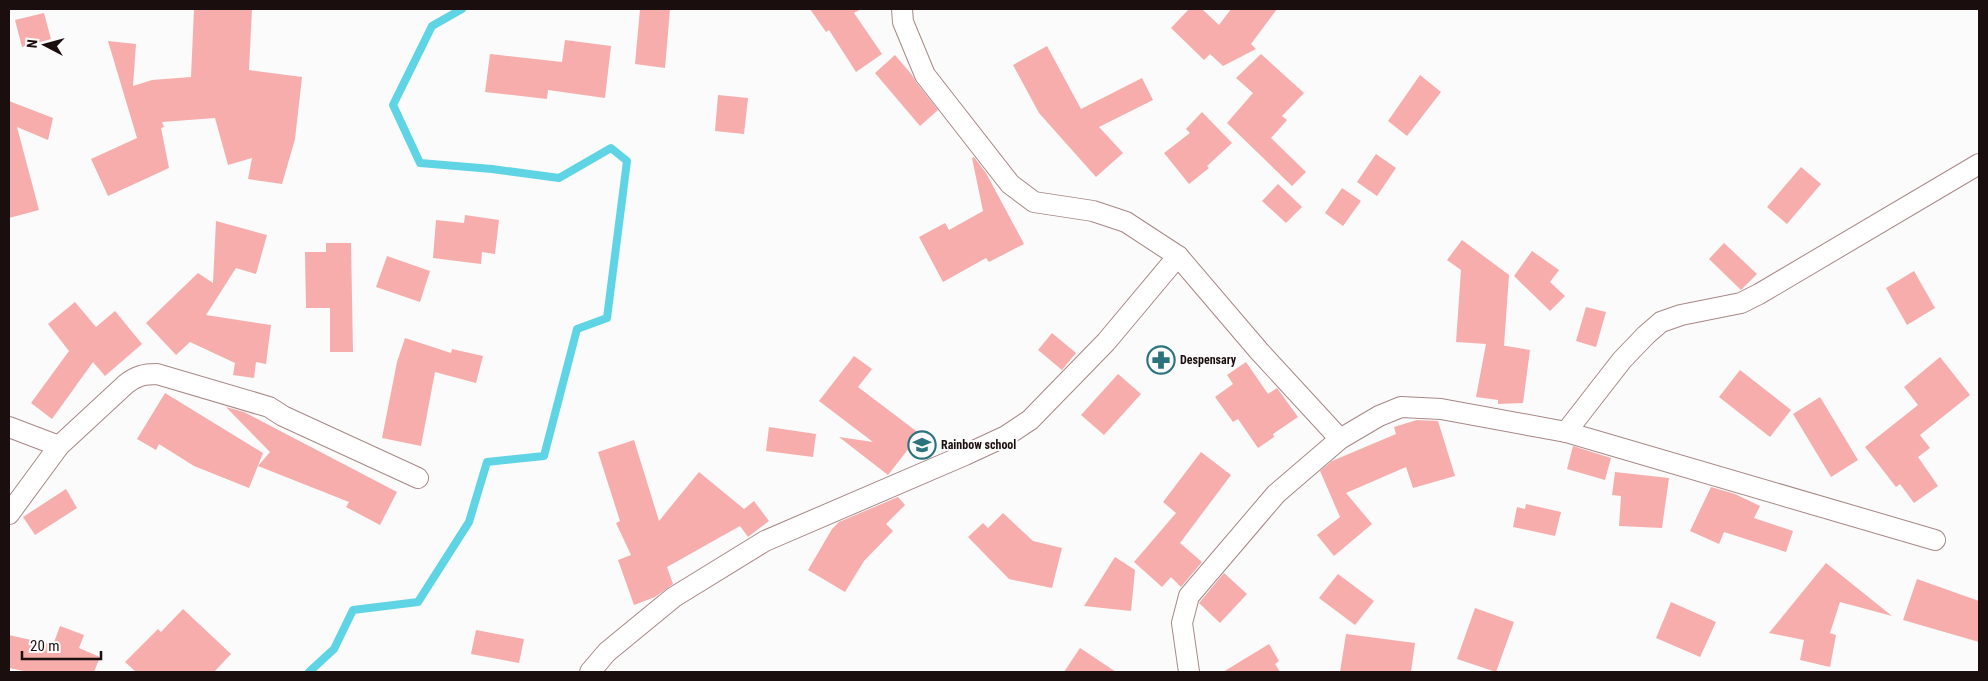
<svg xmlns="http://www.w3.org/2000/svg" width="1988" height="681" font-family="'Roboto Condensed',sans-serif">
	<rect width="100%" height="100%" fill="#fbfbfb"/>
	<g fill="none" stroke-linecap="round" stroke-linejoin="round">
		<path stroke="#5fd4e4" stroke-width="8" d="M309,672L334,649L353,610L418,602L469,522L487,462L544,456L577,329L607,318L627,161L611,148L559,178L492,169L420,163L393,105L432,26L462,9"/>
	</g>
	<g fill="#f6adab">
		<path d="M194,9H252L249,70L302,77L295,139L282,184L248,179L252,158L228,165L215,118L162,122L164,127L161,128L169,168L108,196L91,159L137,138L108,41L136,44L133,86L152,80L191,77Z"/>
		<path d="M640,9H670L665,68L635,64Z"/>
		<path d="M810,9H861L854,13L882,54L856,72L829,30L826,32Z"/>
		<path d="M1189,9H1202L1219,25L1231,9H1277L1251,44L1256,49L1223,66L1210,54L1204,60L1171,28Z"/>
		<path d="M44,13L51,39L22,47L15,20Z"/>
		<path d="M565,40L611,46L605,98L548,90L547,99L485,92L490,54L562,62Z"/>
		<path d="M1047,46L1081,109L1142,78L1153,100L1099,127L1123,153L1096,177L1039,113L1013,65Z"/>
		<path d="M1261,54L1304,93L1282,116L1287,120L1271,138L1306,172L1292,186L1227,123L1253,93L1236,78Z"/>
		<path d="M895,55L912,75L916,82L938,110L920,126L875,73Z"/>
		<path d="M1420,75L1441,92L1407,136L1388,121Z"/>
		<path d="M718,95L748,98L744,134L715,131Z"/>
		<path d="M9,101L53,118L48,140L17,127L39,210L9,218Z"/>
		<path d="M1202,112L1232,143L1207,166L1209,168L1189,184L1164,153L1190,133L1186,129Z"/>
		<path d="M1376,154L1396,168L1377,196L1357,182Z"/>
		<path d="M974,157L986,173L1024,244L989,262L986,258L943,282L919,237L945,223L949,230L983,211L972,158Z"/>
		<path d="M1801,167L1821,184L1787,224L1767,207Z"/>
		<path d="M1278,184L1302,207L1286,223L1262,201Z"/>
		<path d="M1342,188L1361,201L1343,226L1325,213Z"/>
		<path d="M465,215L499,220L495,254L482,252L481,264L433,258L436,220L464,223Z"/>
		<path d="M216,221L267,235L256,274L236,268L206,315L271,325L266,364L256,362L254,378L233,375L235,363L190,342L176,355L146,323L198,273L213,283Z"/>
		<path d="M1462,240L1509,275L1504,346L1500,345L1530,350L1523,403L1498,404V400L1476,397L1486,344L1456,342L1461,270L1447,260Z"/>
		<path d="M326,243H351L353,352H330V308H306L305,252H326Z"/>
		<path d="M1724,243L1757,274L1741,290L1709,259Z"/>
		<path d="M1532,251L1559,270L1550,282L1565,296L1550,311L1514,276Z"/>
		<path d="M387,256L430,271L420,302L376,287Z"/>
		<path d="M1914,271L1935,308L1907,325L1886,288Z"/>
		<path d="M75,302L96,327L115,311L142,344L105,376L93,362L52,419L31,403L69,351L48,324Z"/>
		<path d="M1586,307L1606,312L1596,347L1576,341Z"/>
		<path d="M1052,333L1076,353L1062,370L1038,350Z"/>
		<path d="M405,338L451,353L452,349L483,356L476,383L435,372L421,446L382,438L397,362Z"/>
		<path d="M854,356L872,369L858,387L920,434L888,475L839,437L873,442L819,401Z"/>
		<path d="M1940,357L1970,395L1920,435L1930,448L1918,457L1938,486L1914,503L1900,484L1896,487L1865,447L1918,405L1904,387Z"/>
		<path d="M1246,362L1268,394L1277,388L1298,417L1273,434L1274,437L1258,448L1238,419L1233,422L1215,397L1233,384L1227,375Z"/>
		<path d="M1740,370L1791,410L1770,437L1719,397Z"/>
		<path d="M1118,374L1141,394L1104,435L1081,415Z"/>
		<path d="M165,393L263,453L249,488L194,466L159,444L156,450L137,439Z"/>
		<path d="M1820,397L1858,460L1831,477L1793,414Z"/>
		<path d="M226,407L244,412L397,492L380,525L346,507L349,502L258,466L270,452Z"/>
		<path d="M1417,420L1438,421L1455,476L1413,488L1406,467L1346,493L1372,524L1334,556L1317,535L1340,517L1320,471L1332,461L1396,434L1394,427Z"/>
		<path d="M769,427L816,434L813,457L766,451Z"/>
		<path d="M634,440L659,521L699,472L744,509L754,501L769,521L748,537L740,526L667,567L673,584L655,597L634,605L618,560L631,555L616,523L620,521L598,452Z"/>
		<path d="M1573,446L1611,458L1605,480L1567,469Z"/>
		<path d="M1201,452L1231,475L1180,543L1202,562L1181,587L1171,577L1162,587L1134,562L1176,513L1163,502Z"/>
		<path d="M1615,472L1669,478L1662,528L1619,526L1621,496L1612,495Z"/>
		<path d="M1711,487L1735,494L1760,506L1754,518L1793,531L1786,552L1724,532L1719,544L1690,531Z"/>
		<path d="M66,489L77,508L35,535L23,517Z"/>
		<path d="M898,497L905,505L886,524L893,531L864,561L845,592L808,570L832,529L839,522Z"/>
		<path d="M1526,504L1561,512L1555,536L1513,527L1517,507L1525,509Z"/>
		<path d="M1003,513L1033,541L1062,548L1052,588L1009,579L968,537L983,523L988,528Z"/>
		<path d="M1115,557L1135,570L1131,611L1084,606Z"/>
		<path d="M1826,563L1892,616L1840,602L1830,633L1836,635L1830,667L1800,660L1804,640L1769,633Z"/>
		<path d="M1224,573L1247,594L1220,623L1199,603Z"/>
		<path d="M1338,574L1374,601L1355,625L1319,598Z"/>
		<path d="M1917,579L1979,601V642L1903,620Z"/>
		<path d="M1671,602L1716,622L1700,657L1656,638Z"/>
		<path d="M1475,608L1514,622L1496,672L1457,659Z"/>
		<path d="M183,609L231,654L214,672H136L125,662L158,629L161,632Z"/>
		<path d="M60,626L84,635L79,648L100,657L94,672H29L9,668V635L53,645Z"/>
		<path d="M476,630L524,639L519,663L471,654Z"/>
		<path d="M1346,634L1415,643L1411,672H1340Z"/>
		<path d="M1269,644L1279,661L1275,664L1280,672H1223Z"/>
		<path d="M1080,648L1116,672H1064Z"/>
	</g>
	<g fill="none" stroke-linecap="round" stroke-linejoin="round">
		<g stroke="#a68886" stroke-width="22">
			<g id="minor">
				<path d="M902,9L903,22L925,75L1010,184L1034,202L1093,211L1126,222L1178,256L1259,351L1340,439"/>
				<path d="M9,427L59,446"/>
				<path d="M1566,432L1622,360L1646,335L1661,322L1681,315L1741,303L1759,294L1979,164"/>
				<path d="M9,514L59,446L126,384C136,376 144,374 157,374L269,407L283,416L418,478"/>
				<path d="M590,672L607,652L674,597L765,541L965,455L1006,436L1030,420L1106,342L1178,256"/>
				<path d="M1189,672L1182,623L1189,596L1276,494L1340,439L1379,416L1401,407L1441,409L1566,432L1935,540"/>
			</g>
		</g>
		<use href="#minor" stroke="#fff" stroke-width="20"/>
	</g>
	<defs>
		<g id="pharmacy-ring" transform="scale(1.4375)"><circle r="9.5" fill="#fbfbfb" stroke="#2c747d" stroke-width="1.5"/><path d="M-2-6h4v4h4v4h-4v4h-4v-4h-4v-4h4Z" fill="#2c747d"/></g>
		<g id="school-ring" transform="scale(1.4375)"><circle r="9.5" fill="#fbfbfb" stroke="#2c747d" stroke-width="1.5"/><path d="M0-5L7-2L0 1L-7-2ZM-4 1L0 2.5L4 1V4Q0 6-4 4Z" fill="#2c747d"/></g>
	</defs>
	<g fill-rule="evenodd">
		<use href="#pharmacy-ring" x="1161" y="360"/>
		<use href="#school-ring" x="922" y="445"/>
	</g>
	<g text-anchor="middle" stroke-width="4" stroke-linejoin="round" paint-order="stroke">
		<g font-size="12" font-weight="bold" fill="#1a0f0e" stroke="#fbfbfb" text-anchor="start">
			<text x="1180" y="364">Despensary</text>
			<text x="941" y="449">Rainbow school</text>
		</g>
	</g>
	<rect width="1988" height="681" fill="none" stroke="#1a0f0e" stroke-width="20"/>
	<g transform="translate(45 45) rotate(276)" stroke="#fbfbfb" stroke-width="4" paint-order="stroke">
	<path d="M0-4L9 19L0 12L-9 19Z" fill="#1a0f0e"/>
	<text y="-8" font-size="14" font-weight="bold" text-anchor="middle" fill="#1a0f0e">N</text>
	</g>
	<path d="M22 651v8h79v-8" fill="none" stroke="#1a0f0e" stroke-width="2.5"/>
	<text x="30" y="651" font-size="15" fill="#1a0f0e" stroke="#fbfbfb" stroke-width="4" paint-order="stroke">20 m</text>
</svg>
